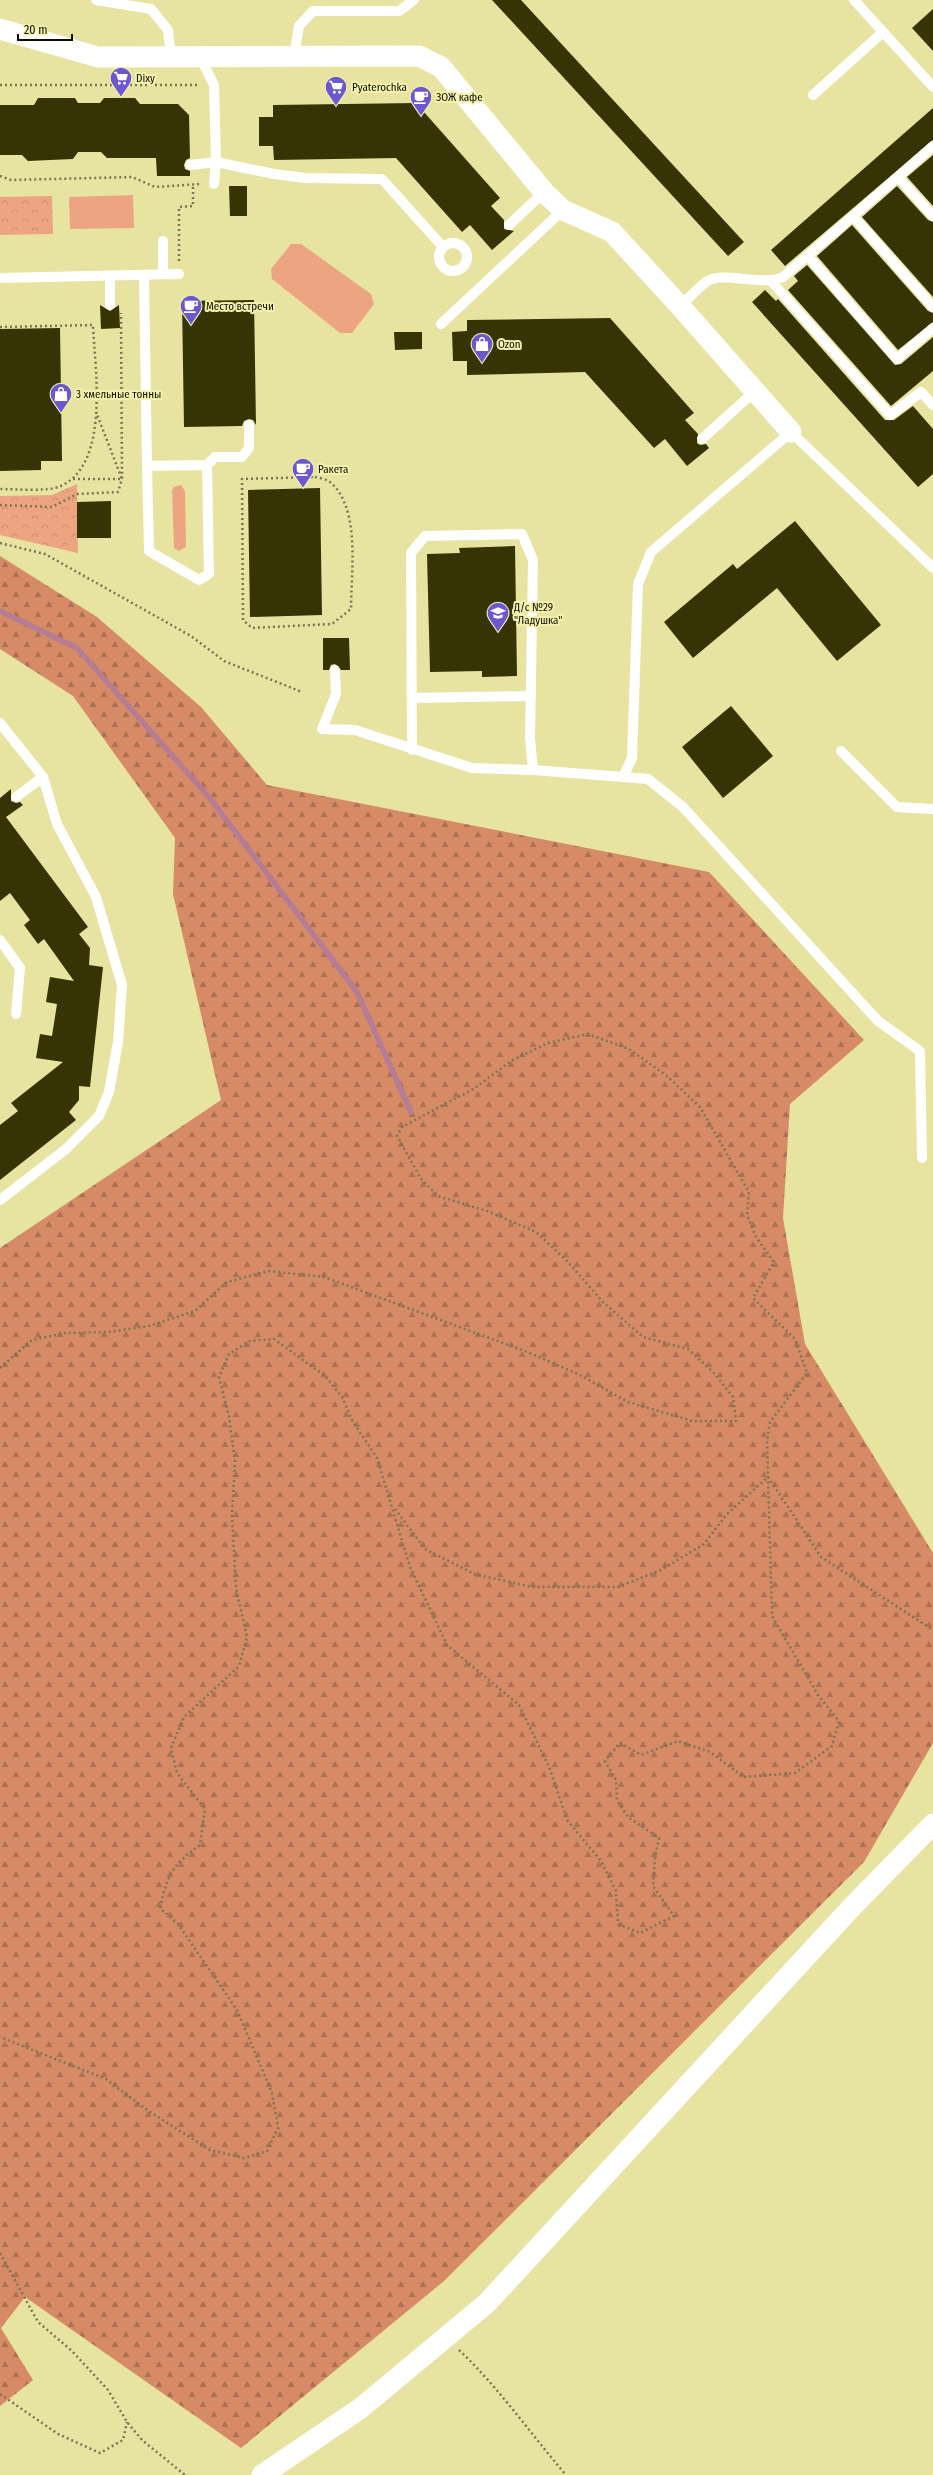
<svg xmlns="http://www.w3.org/2000/svg" width="933" height="2475" font-family="'Fira Sans Condensed',sans-serif">
	<defs>
		<pattern id="forest-firs" width="22" height="20" patternUnits="userSpaceOnUse"><rect width="22" height="20" fill="#d68b66"/><path d="M5 1l3.5 6h-7zM16 11l3.5 6h-7z" fill="#ac7052"/></pattern>
		<pattern id="park-crowns" width="20" height="18" patternUnits="userSpaceOnUse"><rect width="20" height="18" fill="#eda581"/><path d="M2 6a3 3 0 1 1 6 0M12 15a3 3 0 1 1 6 0" fill="none" stroke="#ca8d6e"/></pattern>
	</defs>
	<rect width="100%" height="100%" fill="#e6e4a0"/>
	<g fill="#eda581">
		<path d="M133,195L134,228L70,229L69,197Z"/>
		<path d="M291,244H301L371,294L374,304L352,333H340L272,279L271,269Z"/>
		<path d="M181,485L185,491L186,547L179,551L174,548L172,490L174,487Z"/>
	</g>
	<path fill="url(#forest-firs)" d="M0,556L97,617L201,707L267,785L709,872L864,1040L790,1104L783,1218L805,1344L933,1553V1743L864,1862L444,2281L241,2448L25,2297L1,2328L33,2380L0,2406V1248L221,1100L173,894L175,838L73,696L0,649Z"/>
	<g fill="url(#park-crowns)">
		<path d="M52,196L53,234L0,235V197Z"/>
		<path d="M77,484L78,553L0,535V496L52,495Z"/>
	</g>
	<g fill="none" stroke-linecap="round" stroke-linejoin="round">
		<path stroke="#b47c95" stroke-width="5.5" d="M0,611L77,648L209,797L357,992L411,1112"/>
	</g>
	<g fill="#363405">
		<path d="M492,0H521L744,242L728,256Z"/>
		<path d="M933,9V51L912,28Z"/>
		<path d="M38,98H75L78,103H100L104,98H135L140,104H178L189,115L190,158L186,160L184,165L185,169L190,171V176H157L156,158H107L101,152H78L73,159L28,161L22,155H0V105H34Z"/>
		<path d="M416,103L500,198L491,206L504,220V229L514,231L492,250L470,225L462,232L396,158L274,160L273,146H259V117H273V105Z"/>
		<path d="M933,108V140L785,266L771,250Z"/>
		<path d="M933,155V206L907,177Z"/>
		<path d="M229,186H247V216H230Z"/>
		<path d="M897,186L928,220L933,222V297L862,217Z"/>
		<path d="M852,225L928,311L933,313V322L898,350L817,256Z"/>
		<path d="M807,265L895,365L901,364L933,337V371L891,406L788,290L798,281L794,276Z"/>
		<path d="M765,290L776,301L778,299L885,420H894L913,406L933,429V474L918,487L752,302Z"/>
		<path d="M254,300L256,425L253,420L249,419L244,421L242,426L184,427L182,301Z"/>
		<path d="M100,305L110,311L119,305L120,328L101,329Z"/>
		<path d="M610,318L694,413L685,420L698,434L697,443L700,445L706,444L709,448L687,466L665,439L654,448L585,372L467,375V361H453L452,332L467,331V320Z"/>
		<path d="M60,328L62,461H41V470L0,471V329Z"/>
		<path d="M394,332H422V349L395,350Z"/>
		<path d="M320,488L322,615L250,617L248,490Z"/>
		<path d="M111,501V538H77V502Z"/>
		<path d="M795,521L881,625L837,661L777,588L693,658L664,622L733,564L737,569Z"/>
		<path d="M515,546L517,676L482,677V671L430,672L427,554L460,553L459,548Z"/>
		<path d="M323,638H349L350,670H341L335,664L331,665L329,670H323Z"/>
		<path d="M731,706L773,756L723,798L682,747Z"/>
		<path d="M11,789V801L16,803L20,802L23,805L6,817L88,927L79,934L90,948L89,965L103,967L90,1087L79,1086V1100L69,1112L76,1120L0,1180V1125L18,1111L11,1103L63,1062L36,1058L40,1034L52,1036L57,1004L46,1002L50,977L74,981L44,939L38,944L24,925L30,920L10,893L0,901V798Z"/>
	</g>
	<g fill="none" stroke-linecap="round" stroke-linejoin="round">
		<g stroke="#78764f" stroke-width="2.5" stroke-dasharray="2 3" stroke-linecap="butt">
			<path d="M0,85H200"/>
			<path d="M0,176L11,180L132,177L155,187L200,184"/>
			<path d="M179,261V207L193,206V185"/>
			<path d="M0,327L93,325C95,370 110,463 61,486C48,492 15,489 0,489"/>
			<path d="M315,477C320,478 326,479 330,482C361,508 351,572 351,609L332,624L252,628L243,620L242,479Z"/>
			<path d="M73,479H122L96,412"/>
			<path d="M0,505L52,507L77,494L118,492L122,479L121,313"/>
			<path d="M0,543L45,554L191,636L224,661L302,692"/>
			<path d="M0,1368L32,1340L65,1333L109,1332L149,1326L195,1311L227,1282L268,1271L324,1277L527,1352L578,1374L628,1402L692,1421H736L733,1397L713,1372L688,1349L643,1337L603,1302L567,1261L536,1232L487,1211L438,1196L421,1179L397,1136L402,1127L475,1088L511,1061L548,1043L588,1034L629,1049L667,1076L700,1107L749,1192L747,1215L756,1237L774,1262L753,1298L795,1339L807,1373L770,1422L767,1441L772,1616L818,1695L839,1721L832,1746L795,1773L744,1777L710,1752L678,1741L641,1755L620,1743L605,1761L616,1780L617,1801L628,1817L659,1838L655,1858L653,1886L674,1916L640,1933L618,1924L616,1891L601,1861L567,1820L550,1769L519,1705L447,1645L410,1567L377,1458L353,1422L342,1397L325,1376L274,1339L250,1341L229,1354L219,1377L229,1417L235,1461L232,1515L236,1588L247,1637L239,1666L184,1717L171,1748L177,1773L205,1809L200,1845C173,1864 167,1875 160,1908L178,1924L237,2010L272,2093L278,2128L267,2151L244,2158L210,2150L147,2110L106,2079L0,2037"/>
			<path d="M768,1477L821,1557L933,1630"/>
			<path d="M395,1509L425,1549L474,1574L532,1587H618L661,1570L704,1544L727,1514L768,1477"/>
			<path d="M0,2253L38,2322L72,2351L108,2390L127,2422L142,2440L185,2475"/>
			<path d="M459,2350C499,2388 530,2433 566,2475"/>
			<path d="M0,2394L58,2434L100,2453L123,2440L127,2422"/>
		</g>
		<g stroke="#fff" stroke-width="10">
			<path d="M96,0L151,9L168,30L171,58"/>
			<path d="M854,0L933,87"/>
			<path d="M294,56L299,26L313,11H399L414,0"/>
			<path d="M200,57L214,85L216,162L214,184"/>
			<path d="M813,95L883,32"/>
			<path d="M190,165L216,162L274,174L305,178L382,179L443,247"/>
			<path d="M898,177L933,216"/>
			<path d="M853,216L933,307"/>
			<path d="M509,225L544,192"/>
			<circle cx="453" cy="257" r="14"/>
			<path d="M808,256L897,359L933,328"/>
			<path d="M163,274V241"/>
			<path d="M144,276L147,466L207,465L209,574L199,580L149,551L147,466"/>
			<path d="M0,278L179,274"/>
			<path d="M772,282L890,415L921,392L933,405"/>
			<path d="M110,305V276"/>
			<path d="M680,306C689,298 697,289 706,282C723,270 760,287 783,277L933,146"/>
			<path d="M441,324L563,210"/>
			<path d="M702,439L755,391"/>
			<path d="M207,465L215,457H242L249,448V425"/>
			<path d="M335,670L336,694L322,729L355,730L472,768L533,770L623,777L632,758L638,584L651,552L791,432L933,568"/>
			<path d="M413,698L531,696"/>
			<path d="M0,723L43,777L57,824L96,897L122,985L118,1042L109,1092L99,1116L66,1149L0,1200"/>
			<path d="M412,750L411,553L425,536L522,534L533,560L530,738L533,770"/>
			<path d="M841,751L897,807L933,809"/>
			<path d="M623,777L648,779L683,807L878,1021L920,1051L922,1158"/>
			<path d="M16,797L43,777"/>
			<path d="M0,940L20,968L16,1014"/>
		</g>
		<g stroke="#fff" stroke-width="21">
			<path d="M0,29L98,57L419,56L441,67L544,192L563,210L612,232L680,306L791,432"/>
			<path d="M262,2475L361,2408L487,2303L850,1909L933,1824"/>
		</g>
	</g>
	<defs>
		<g id="supermarket-pin" transform="scale(1.15)"><path d="M0 17L-7.5 6A9.5 9.5 0 1 1 7.5 6Z" fill="#6c57d0" stroke="#f3f2ad"/><path d="M-6-5.5h2.5l.6 2H6L4.5 2H-2.5L-4.4-4H-6ZM-1.5 3.2a1.3 1.3 0 1 0 .1 0ZM3 3.2a1.3 1.3 0 1 0 .1 0Z" fill="#fff"/></g>
		<g id="cafe-pin" transform="scale(1.15)"><path d="M0 17L-7.5 6A9.5 9.5 0 1 1 7.5 6Z" fill="#6c57d0" stroke="#f3f2ad"/><path d="M-5.5-4.5H6V0H3Q3 3.5 0 3.5H-2.5Q-5.5 3.5-5.5 0ZM3-3.2v2h1.7v-2ZM-6 4.5H4V6H-6Z" fill="#fff"/></g>
		<g id="shop-pin" transform="scale(1.15)"><path d="M0 17L-7.5 6A9.5 9.5 0 1 1 7.5 6Z" fill="#6c57d0" stroke="#f3f2ad"/><path d="M-5-2.5h2.3a2.7 3.5 0 0 1 5.4 0H5L5.5 6h-11ZM-1.5-2.5h3a1.5 2.3 0 0 0-3 0Z" fill="#fff"/></g>
		<g id="school-pin" transform="scale(1.15)"><path d="M0 17L-7.5 6A9.5 9.5 0 1 1 7.5 6Z" fill="#6c57d0" stroke="#f3f2ad"/><path d="M0-5L7-2L0 1L-7-2ZM-4 1L0 2.5L4 1V4Q0 6-4 4Z" fill="#fff"/></g>
	</defs>
	<g fill-rule="evenodd">
		<use href="#supermarket-pin" x="121" y="78"/>
		<use href="#supermarket-pin" x="336" y="87"/>
		<use href="#cafe-pin" x="421" y="97"/>
		<use href="#cafe-pin" x="191" y="306"/>
		<use href="#shop-pin" x="482" y="344"/>
		<use href="#shop-pin" x="61" y="394"/>
		<use href="#cafe-pin" x="303" y="469"/>
		<use href="#school-pin" x="498" y="613"/>
	</g>
	<g text-anchor="middle" stroke-width="4" stroke-linejoin="round" paint-order="stroke">
		<g font-size="11" fill="#0e0c00" stroke="#f3f2ad" text-anchor="start">
			<text x="136" y="82">Dixy</text>
			<text x="352" y="91">Pyaterochka</text>
			<text x="436" y="101">ЗОЖ кафе</text>
			<text x="206" y="310">Место встречи</text>
			<text x="498" y="348">Ozon</text>
			<text x="76" y="398">3 хмельные тонны</text>
			<text x="318" y="473">Ракета</text>
			<text x="514" y="611">Д/с №29<tspan x="514" dy="13">"Ладушка"</tspan></text>
		</g>
	</g>
	<path d="M18 34v6h54v-6" fill="none" stroke="#0e0c00" stroke-width="2"/>
	<text x="24" y="34" font-size="12" fill="#0e0c00" stroke="#f3f2ad" stroke-width="3" paint-order="stroke">20 m</text>
</svg>
